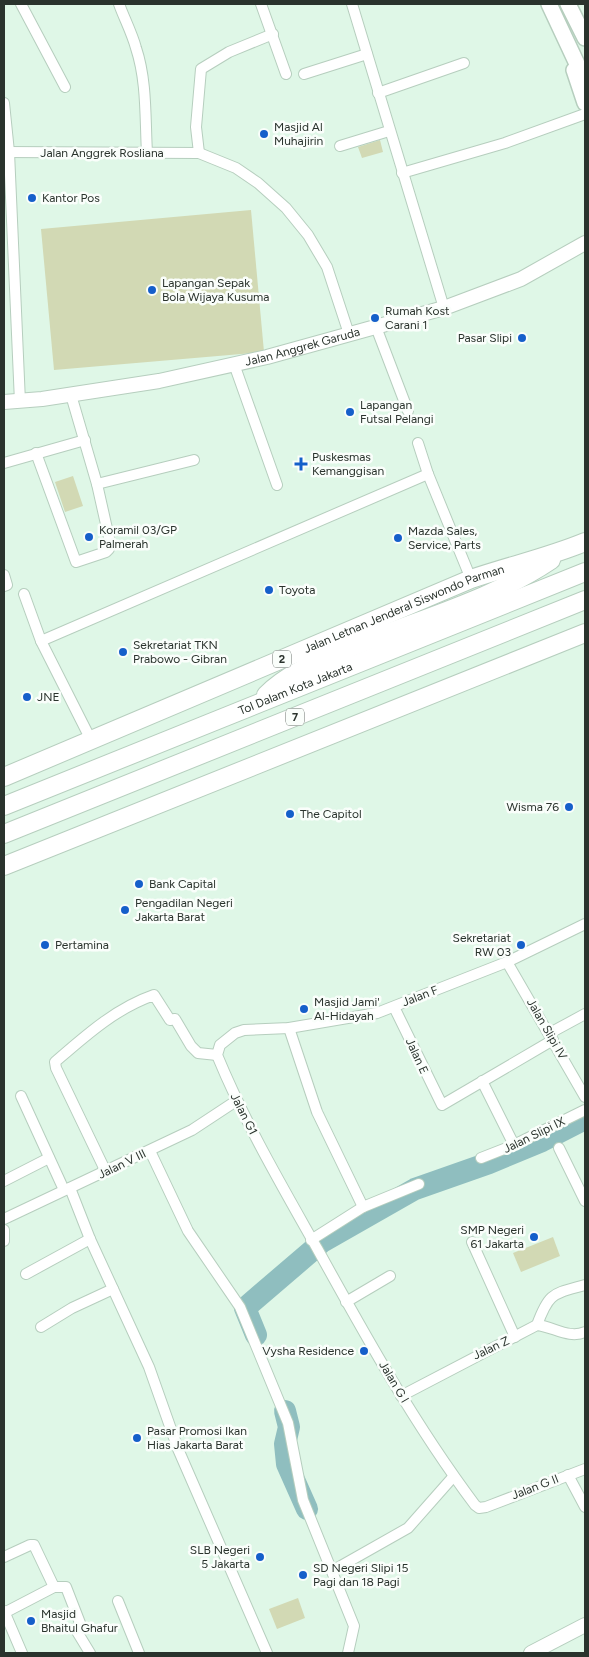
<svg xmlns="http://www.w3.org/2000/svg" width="589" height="1657" font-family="Figtree,sans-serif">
	<rect width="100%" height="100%" fill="#dff7e7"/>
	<g fill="#d2d9b4">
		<path d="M380,140L383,152L362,158L358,147Z"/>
		<path d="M251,210L264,352L54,370L41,229Z"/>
		<path d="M73,476L83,506L65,512L55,482Z"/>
		<path d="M553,1237L560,1256L521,1272L513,1253Z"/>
		<path d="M298,1598L305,1618L277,1629L269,1609Z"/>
	</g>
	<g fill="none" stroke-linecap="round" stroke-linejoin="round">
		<g stroke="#8fbebf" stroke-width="22">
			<path d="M256,1335L245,1308L322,1242L415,1189L489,1163L542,1141L585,1119"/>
			<path d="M285,1411L289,1427L285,1444L287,1464L307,1509"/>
		</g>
		<g stroke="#b6cebe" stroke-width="12">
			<g id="street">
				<path d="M21,4L65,87"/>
				<path d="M119,4C124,18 132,33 136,48C147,81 145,118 147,153"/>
				<path d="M261,4L286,74"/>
				<path d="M352,4L444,308"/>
				<path d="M304,74L367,54"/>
				<path d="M378,93L464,63"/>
				<path d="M4,103L9,152L20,402"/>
				<path d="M340,146L389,131"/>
				<path d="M4,152L199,153L236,168L258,183L286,208L308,235L327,267L349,334"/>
				<path d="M199,153L196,127L201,69L229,52L273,34"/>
				<path d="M402,173L505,143L585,114"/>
				<path d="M376,327L408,411"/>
				<path d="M234,364L277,485"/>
				<path d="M418,443L428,474L471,579"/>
				<path d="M36,453L76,562L106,552L109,549L110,542L97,484L71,395"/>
				<path d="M4,463L85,440"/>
				<path d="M97,484L194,460"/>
				<path d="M4,575L7,585L4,586"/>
				<path d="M24,594L41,641L91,740"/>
				<path d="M41,641L428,474"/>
				<path d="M585,924L507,962L377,1013L289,1028L244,1030L235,1033L220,1045L217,1055C245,1123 282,1186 318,1250C366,1337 415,1425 475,1505L479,1508L486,1507L585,1469"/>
				<path d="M507,962L585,1097"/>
				<path d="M394,1007L442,1105L553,1040"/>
				<path d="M289,1028L317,1112L363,1207"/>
				<path d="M550,1033L585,1014"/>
				<path d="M482,1081L514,1145"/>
				<path d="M21,1096L64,1190"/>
				<path d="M559,1148L585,1201"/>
				<path d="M150,1151L188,1231L240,1307L288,1423L303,1500L354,1626L348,1653"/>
				<path d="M481,1158L514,1145L585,1110"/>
				<path d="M106,1172L56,1068L55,1062C85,1036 116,1008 154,995L170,1020L175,1019L191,1046L198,1053L217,1055"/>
				<path d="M4,1181L49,1158"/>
				<path d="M70,1188L90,1239L149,1367L178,1449L267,1653"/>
				<path d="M4,1219L192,1130L236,1101"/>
				<path d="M4,1230V1241"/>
				<path d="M311,1240L363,1207L419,1184"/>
				<path d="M472,1242L515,1337"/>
				<path d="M26,1274L90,1239"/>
				<path d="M346,1302L390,1276"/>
				<path d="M537,1325C549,1292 553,1294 585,1285"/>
				<path d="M41,1327L72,1308L113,1289"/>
				<path d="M401,1396L537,1325C554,1327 569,1339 585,1332"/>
				<path d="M568,1475L585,1507"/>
				<path d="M4,1557L30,1545H34L54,1587H66L80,1623L76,1630L90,1653"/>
				<path d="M332,1571L408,1528L453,1477"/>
				<path d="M118,1601L139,1653"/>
				<path d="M4,1611L22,1653"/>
				<path d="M4,1613L54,1587"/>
			</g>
		</g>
		<g stroke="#b6cebe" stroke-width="16">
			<g id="secondary">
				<path id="s1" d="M4,402L42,399L159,381L267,357L444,308L521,279L585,243"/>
				<path d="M531,1653L585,1625"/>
			</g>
		</g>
		<g stroke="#b6cebe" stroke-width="18">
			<g id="primary">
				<path d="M549,4L585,81"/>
				<path d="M568,4L585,38"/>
				<path d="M574,70L585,103"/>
			</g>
		</g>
		<g stroke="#b6cebe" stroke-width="20">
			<g id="highway">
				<path d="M266,695C286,675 312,664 338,653C408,622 487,603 551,560"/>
				<path id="s2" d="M4,777L471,579C509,566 549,557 585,542"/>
				<path id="s3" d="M4,806L585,572"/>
				<path d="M4,834L585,600"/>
				<path d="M4,866L585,633"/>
			</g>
		</g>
		<use href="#street" stroke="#fff" stroke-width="10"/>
		<use href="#secondary" stroke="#fff" stroke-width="14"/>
		<use href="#primary" stroke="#fff" stroke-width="15"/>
		<use href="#highway" stroke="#fff" stroke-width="18"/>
	</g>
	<g fill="#155fca" stroke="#fafefb" stroke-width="2">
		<circle cx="264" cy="134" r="5"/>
		<circle cx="32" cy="198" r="5"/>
		<circle cx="152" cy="290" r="5"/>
		<circle cx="375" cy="318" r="5"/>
		<circle cx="522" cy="338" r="5"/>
		<circle cx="350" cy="412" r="5"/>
		<path d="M298.5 456.5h5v5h5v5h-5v5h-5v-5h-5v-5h5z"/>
		<circle cx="89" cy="537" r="5"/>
		<circle cx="398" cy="538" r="5"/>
		<circle cx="269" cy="590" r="5"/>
		<circle cx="123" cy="652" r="5"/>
		<circle cx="27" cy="697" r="5"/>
		<circle cx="569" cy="807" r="5"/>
		<circle cx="290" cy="814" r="5"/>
		<circle cx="139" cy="884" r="5"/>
		<circle cx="125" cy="910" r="5"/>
		<circle cx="45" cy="945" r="5"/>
		<circle cx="521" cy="945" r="5"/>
		<circle cx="304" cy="1009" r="5"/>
		<circle cx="534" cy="1237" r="5"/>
		<circle cx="364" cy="1351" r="5"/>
		<circle cx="137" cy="1438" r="5"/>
		<circle cx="260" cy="1557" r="5"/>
		<circle cx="303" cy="1575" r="5"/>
		<circle cx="31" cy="1621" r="5"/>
	</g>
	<g text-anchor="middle" stroke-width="5" stroke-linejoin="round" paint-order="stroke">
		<g fill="#fafefb" stroke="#68706b" stroke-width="1">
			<rect x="273" y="650.5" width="18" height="17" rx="4"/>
			<rect x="286" y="708.5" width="18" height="17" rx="4"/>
		</g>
		<g font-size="11" font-weight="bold" fill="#2a332d">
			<text x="282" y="663">2</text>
			<text x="295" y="721">7</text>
		</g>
		<g font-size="12" fill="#2a332d" stroke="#fafefb" text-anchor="start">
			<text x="274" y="131">Masjid Al<tspan x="274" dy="14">Muhajirin</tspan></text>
			<text x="42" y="202">Kantor Pos</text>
			<text x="162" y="287">Lapangan Sepak<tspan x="162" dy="14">Bola Wijaya Kusuma</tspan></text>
			<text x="385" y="315">Rumah Kost<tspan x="385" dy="14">Carani 1</tspan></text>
			<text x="512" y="342" text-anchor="end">Pasar Slipi</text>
			<text x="360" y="409">Lapangan<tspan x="360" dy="14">Futsal Pelangi</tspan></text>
			<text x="312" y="461">Puskesmas<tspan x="312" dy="14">Kemanggisan</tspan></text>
			<text x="99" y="534">Koramil 03/GP<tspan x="99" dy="14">Palmerah</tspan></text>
			<text x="408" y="535">Mazda Sales,<tspan x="408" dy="14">Service, Parts</tspan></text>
			<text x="279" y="594">Toyota</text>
			<text x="133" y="649">Sekretariat TKN<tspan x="133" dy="14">Prabowo - Gibran</tspan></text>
			<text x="37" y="701">JNE</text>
			<text x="559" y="811" text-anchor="end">Wisma 76</text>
			<text x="300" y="818">The Capitol</text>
			<text x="149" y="888">Bank Capital</text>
			<text x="135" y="907">Pengadilan Negeri<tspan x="135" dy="14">Jakarta Barat</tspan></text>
			<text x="511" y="942" text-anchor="end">Sekretariat<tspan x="511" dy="14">RW 03</tspan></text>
			<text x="55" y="949">Pertamina</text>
			<text x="314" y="1006">Masjid Jami'<tspan x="314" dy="14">Al-Hidayah</tspan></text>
			<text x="524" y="1234" text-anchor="end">SMP Negeri<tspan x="524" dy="14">61 Jakarta</tspan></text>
			<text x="354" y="1355" text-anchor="end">Vysha Residence</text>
			<text x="147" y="1435">Pasar Promosi Ikan<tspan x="147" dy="14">Hias Jakarta Barat</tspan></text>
			<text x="250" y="1554" text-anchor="end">SLB Negeri<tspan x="250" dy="14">5 Jakarta</tspan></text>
			<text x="313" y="1572">SD Negeri Slipi 15<tspan x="313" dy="14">Pagi dan 18 Pagi</tspan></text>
			<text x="41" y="1618">Masjid<tspan x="41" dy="14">Bhaitul Ghafur</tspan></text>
		</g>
		<g font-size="12" fill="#2a332d" stroke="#fafefb">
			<text x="102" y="157">Jalan Anggrek Rosliana</text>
			<text dy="4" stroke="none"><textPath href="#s1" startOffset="304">Jalan Anggrek Garuda</textPath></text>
			<text dy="4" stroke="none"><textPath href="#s2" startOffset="434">Jalan Letnan Jenderal Siswondo Parman</textPath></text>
			<text dy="4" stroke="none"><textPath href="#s3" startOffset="314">Tol Dalam Kota Jakarta</textPath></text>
			<text transform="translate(420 996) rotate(-21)" y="4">Jalan F</text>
			<text transform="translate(547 1029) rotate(60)" y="4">Jalan Slipi IV</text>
			<text transform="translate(417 1056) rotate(65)" y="4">Jalan E</text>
			<text transform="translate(244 1114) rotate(63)" y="4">Jalan G1</text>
			<text transform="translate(534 1135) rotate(-26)" y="4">Jalan Slipi IX</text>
			<text transform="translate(122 1164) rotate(-26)" y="4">Jalan V III</text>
			<text transform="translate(491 1348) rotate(-25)" y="4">Jalan Z</text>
			<text transform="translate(394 1382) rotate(59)" y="4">Jalan G I</text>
			<text transform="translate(535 1487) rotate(-21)" y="4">Jalan G II</text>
		</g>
	</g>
	<rect width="589" height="1657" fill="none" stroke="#2a332d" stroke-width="10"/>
</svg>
